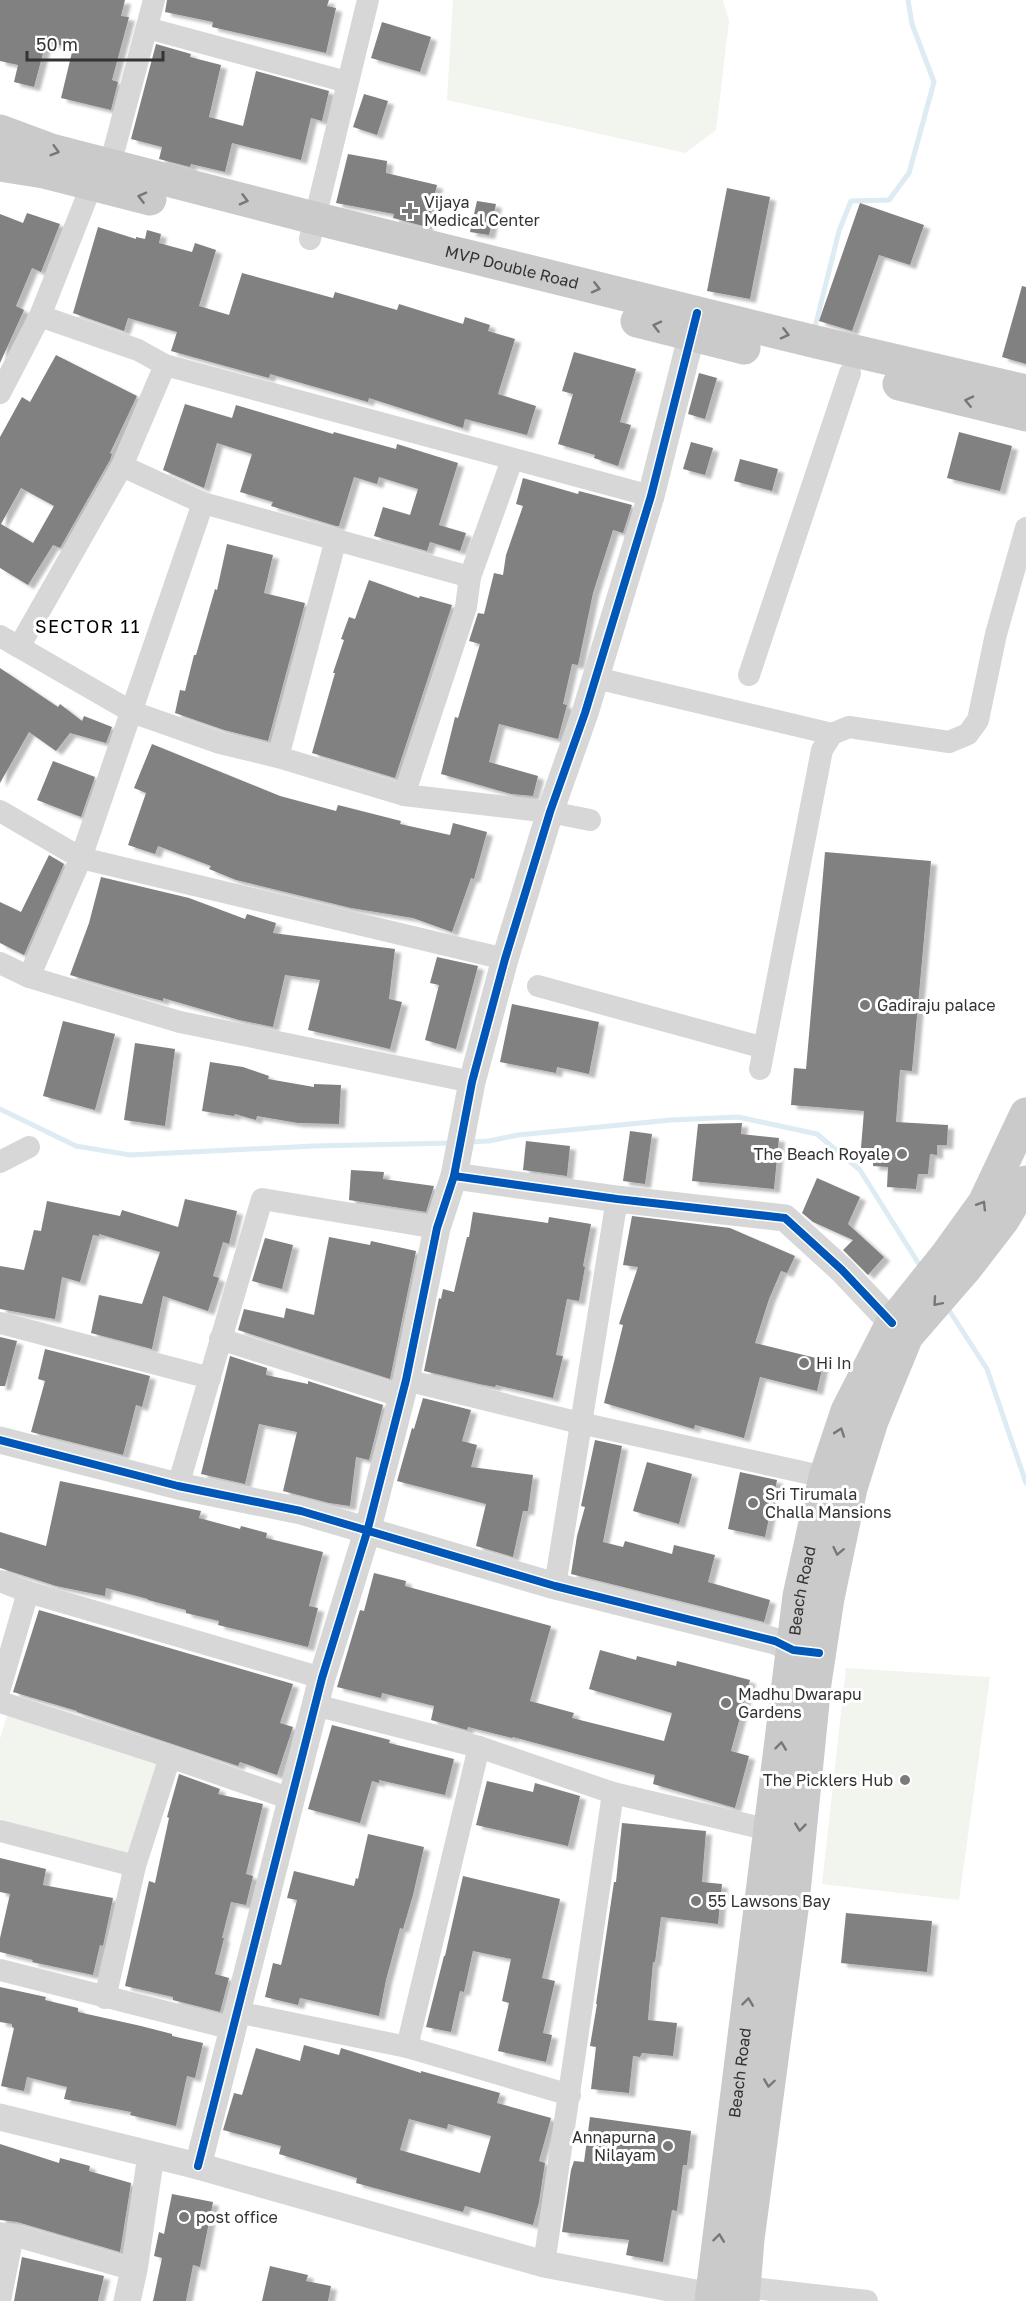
<svg xmlns="http://www.w3.org/2000/svg" width="1026" height="2301" font-family="'Golos Text',sans-serif">
	<defs>
		<filter id="shadow"><feDropShadow dx="6" dy="4" stdDeviation="1.5" flood-color="#0004"/></filter>
	</defs>
	<rect width="100%" height="100%" fill="#fff"/>
	<g fill="#f1f5ed">
		<path d="M453,0H723L729,21L716,130L685,153L447,100Z"/>
		<path d="M846,1668L990,1677L959,1900L822,1884Z"/>
		<path d="M7,1715L159,1760L130,1858L0,1819V1739Z"/>
	</g>
	<g fill="none" stroke-linecap="round" stroke-linejoin="round">
		<g stroke="#ddebf3" stroke-width="5">
			<path d="M814,331L839,231L851,201L889,200L909,173L934,82L912,24L908,0"/>
			<path d="M0,1109L76,1146L130,1155L314,1146L454,1143"/>
			<path d="M469,1142L489,1141L518,1135L671,1120L738,1117L817,1134L860,1170L922,1269"/>
			<path d="M947,1307L987,1369L1026,1483"/>
		</g>
	</g>
	<g fill="#818181" fill-rule="evenodd" filter="url(#shadow)">
		<path d="M0,0H125L121,16L129,17L112,80L118,82L111,110L61,98L73,48L46,42L34,87L14,82L18,65L0,61Z"/>
		<path d="M167,0H329L327,6L336,8L326,53L212,27L213,22L165,12Z"/>
		<path d="M382,22L431,37L420,72L371,58Z"/>
		<path d="M156,44L191,54L190,57L221,65L209,117L243,126L256,71L329,91L322,121L311,118L301,160L232,143L225,172L191,164L190,167L159,159L162,147L131,139Z"/>
		<path d="M364,94L388,101L377,135L353,127Z"/>
		<path d="M348,154L387,161L386,173L437,185L427,227L393,218L394,214L336,203Z"/>
		<path d="M727,188L770,197L750,299L707,291Z"/>
		<path d="M477,201L496,204L489,235L470,232Z"/>
		<path d="M860,203L924,225L910,265L879,255L852,331L819,321Z"/>
		<path d="M27,213L60,224L41,272L32,268L16,306L24,310L0,363V214L23,223Z"/>
		<path d="M98,227L136,239V237L145,239L147,230L161,234L159,243L192,252L195,243L216,250L199,306L229,315L242,273L333,298L335,292L397,310L399,304L463,324L465,317L490,325L488,331L515,339L498,394L536,406L527,435L465,419L463,428L369,398L368,402L270,374L269,378L171,351L177,332L128,318L124,331L73,313Z"/>
		<path d="M1022,286L1026,287V364L1002,357Z"/>
		<path d="M574,352L636,369L620,422L631,425L618,466L594,458L595,455L558,444L573,394L562,391Z"/>
		<path d="M56,355L137,396L110,453L112,454L110,460L60,548L53,545L28,585L0,568V437L22,397L30,402ZM21,488L54,506L33,543L1,524Z"/>
		<path d="M699,373L717,378L705,419L688,414Z"/>
		<path d="M185,404L232,418L236,405L333,434L334,432L396,449L397,444L458,463L439,525L466,533L460,551L430,542L427,551L374,536L383,507L410,515L418,489L379,477L377,484L354,477L339,526H336L271,506L273,502L240,492L252,454L217,443L204,488L163,470Z"/>
		<path d="M959,432L1012,446L1000,491L947,478Z"/>
		<path d="M691,442L713,448L705,475L683,469Z"/>
		<path d="M740,459L778,469L772,491L734,481Z"/>
		<path d="M523,478L578,494L579,491L632,505L623,533L613,530L593,593L578,665L572,664L563,704L567,705L558,739L499,724L489,762L538,776L533,796L511,794L441,774L455,717L458,718L480,644L469,641L478,613L484,614L494,573L503,575L506,555L523,506L516,504Z"/>
		<path d="M227,544L273,555L264,593L305,603L268,741L224,730L175,713L180,690L185,691L194,655H196L215,589L217,590Z"/>
		<path d="M369,580L419,598L420,596L452,605L395,778L312,753L335,673H333L344,640L341,639L349,617L355,619Z"/>
		<path d="M0,668L58,707L60,704L82,721L84,716L112,727L106,743L70,733L56,751L29,732L0,783Z"/>
		<path d="M152,744L280,796L336,811L338,805L401,821L400,824L450,835L453,823L487,832L474,879L471,878L452,932L413,918L351,908L236,880L209,869L211,866L158,846L155,854L128,845L146,793L134,788Z"/>
		<path d="M53,761L95,777L81,817L37,800Z"/>
		<path d="M825,852L931,861L912,1071L900,1070L896,1122L948,1125L947,1145H937V1155L930,1154L928,1174H918L916,1189L887,1187L888,1167L873,1166L874,1148H861L864,1111L791,1105L794,1068L806,1069Z"/>
		<path d="M49,855L64,864L24,955L0,943V902L21,912Z"/>
		<path d="M101,877L189,898L245,919L247,914L276,923L273,933L395,949L389,999L402,1002L390,1049L308,1030L320,980L285,975L273,1027L239,1020L163,998V1001L132,993L70,975L89,923Z"/>
		<path d="M437,957L478,966L456,1049L425,1040L439,985L430,983Z"/>
		<path d="M512,1004L599,1022L589,1074L557,1067L556,1073L500,1062Z"/>
		<path d="M63,1021L115,1034L95,1110L43,1096Z"/>
		<path d="M135,1043L175,1049L165,1126L124,1120Z"/>
		<path d="M210,1062L243,1067L269,1076L268,1079L314,1087V1084L341,1085L339,1124L298,1123L257,1116L256,1120L235,1114L234,1116L202,1111Z"/>
		<path d="M742,1123L741,1134L779,1138L774,1189L692,1181L698,1124Z"/>
		<path d="M630,1131L652,1134L645,1184L623,1181Z"/>
		<path d="M526,1141L570,1146L567,1176L523,1170Z"/>
		<path d="M351,1170L384,1172L383,1179L434,1186L426,1212L349,1200Z"/>
		<path d="M817,1178L860,1197L848,1224L884,1257L868,1275L843,1250L853,1240L813,1222L802,1213Z"/>
		<path d="M185,1199L237,1211L229,1244L223,1242L213,1276L219,1278L208,1311L163,1296L152,1349L91,1333L99,1295L142,1304L160,1252L99,1234V1236L93,1235L80,1282L62,1277L55,1319L0,1309V1266L24,1270L34,1230L41,1231L47,1201L120,1216L122,1210L178,1227Z"/>
		<path d="M473,1212L548,1223L549,1217L591,1224L583,1266L585,1267L579,1301L567,1299L556,1355L563,1356L553,1398L496,1385L495,1387L479,1384L424,1371L439,1298L441,1299L443,1289L454,1292L467,1237H469Z"/>
		<path d="M632,1216L730,1228L795,1256L787,1273L781,1271L769,1299L755,1343L824,1360L817,1391L760,1377L744,1438L695,1425L694,1429L604,1403L623,1325L619,1324L638,1267L623,1265Z"/>
		<path d="M329,1237L370,1245L371,1241L416,1251L390,1379L238,1330L244,1309L284,1318L286,1308L314,1315Z"/>
		<path d="M265,1238L293,1245L282,1289L252,1281Z"/>
		<path d="M0,1337L17,1341L5,1386H0Z"/>
		<path d="M45,1349L150,1376L142,1407L136,1405L123,1455L31,1432L45,1381L38,1379Z"/>
		<path d="M230,1356L267,1368L266,1375L308,1384V1381L383,1405L369,1460L356,1457L350,1506L329,1503L283,1491L297,1432L259,1424L245,1484L201,1474Z"/>
		<path d="M423,1398L471,1410L462,1441L477,1445L471,1467L533,1475L528,1511H523L513,1557L476,1546L486,1504L397,1481L412,1428L414,1429Z"/>
		<path d="M595,1440L622,1446L603,1542L623,1547L625,1541L672,1554L674,1545L715,1555L708,1582L770,1600L764,1622L571,1574L577,1536L585,1507L581,1506Z"/>
		<path d="M647,1462L692,1474L679,1524L633,1511Z"/>
		<path d="M740,1472L777,1480L765,1537L728,1529Z"/>
		<path d="M60,1481L201,1511L199,1518L240,1529L241,1526L267,1533L266,1538L323,1552L309,1606L318,1608L308,1647L218,1625L219,1621L186,1613V1610L148,1600V1599L106,1588L105,1596L56,1586L0,1568V1532L46,1546Z"/>
		<path d="M374,1573L406,1581L405,1586L551,1626L530,1701L574,1713L572,1718L664,1741L672,1713L589,1689L600,1650L636,1660L637,1656L676,1666L677,1661L750,1680L731,1751L749,1756L735,1808L653,1784L655,1775L513,1737L512,1738L468,1727L467,1730L431,1720L434,1706L382,1693L381,1698L337,1687L360,1610L364,1611Z"/>
		<path d="M39,1610L293,1684L280,1723L293,1727L277,1775L240,1762L238,1766L77,1712V1711L13,1692Z"/>
		<path d="M332,1725L390,1740L389,1743L454,1759L445,1795L379,1780V1783L372,1781L360,1823L308,1809Z"/>
		<path d="M179,1774L220,1789L218,1794L263,1804L246,1874L253,1876L246,1905L231,1902L222,1938H224L215,1974L229,1978L220,2012L173,2000V1997L125,1986L149,1881L155,1883L169,1818L167,1817Z"/>
		<path d="M487,1781L533,1792L535,1783L580,1796L568,1846L476,1825Z"/>
		<path d="M622,1823L706,1831L702,1882L722,1884L718,1924L661,1917L655,1962H653L648,2020L677,2023L673,2056L642,2053L640,2057L633,2056L629,2093L591,2089L596,2047L590,2046L597,2004H596L614,1882H616Z"/>
		<path d="M368,1834L424,1847L413,1895L403,1929L400,1928L386,1980L379,2016L300,1998L298,2005L265,1997L273,1963L281,1965L297,1900L287,1898L294,1871L354,1886L356,1878L358,1879Z"/>
		<path d="M0,1858L46,1869L43,1885L113,1898L103,1946L100,1945L93,1975L32,1962L33,1960L0,1952V1938L10,1894L0,1892Z"/>
		<path d="M463,1876L560,1899L542,1978L555,1981L543,2033L552,2035L546,2062L498,2051L509,2003L502,2001L511,1959L473,1951L464,1992L460,1991L451,2032L426,2027L444,1956H445Z"/>
		<path d="M846,1913L932,1921L927,1972L841,1963Z"/>
		<path d="M0,1987L46,1997L45,2000L78,2008V2012L141,2026L172,2034V2036L203,2043L195,2078L187,2076L176,2126L130,2115L131,2112L64,2099L67,2087L27,2077L24,2091L1,2086L14,2028L12,2027V2024L0,2022Z"/>
		<path d="M304,2045L339,2055L341,2048L421,2073V2071L500,2093L497,2103L551,2118L539,2161L545,2163L539,2202L533,2225L465,2206L463,2212L356,2183L357,2178L279,2154L281,2146L223,2130L234,2093L242,2095L256,2048L300,2061ZM409,2119L447,2129L448,2124L491,2136L480,2173L400,2150Z"/>
		<path d="M590,2117L691,2131L687,2165H683L677,2211L672,2210L663,2262L626,2255L629,2240L562,2232L571,2170L574,2161L584,2162Z"/>
		<path d="M0,2144L59,2163L60,2158L90,2166L89,2171L131,2183L120,2252L17,2222L0,2220Z"/>
		<path d="M172,2194L213,2202L200,2267L193,2265L186,2301H153L162,2258L154,2256L159,2232L164,2234Z"/>
		<path d="M22,2257L104,2276L98,2301H14Z"/>
		<path d="M270,2266L308,2275L306,2281L331,2286L328,2301H262Z"/>
	</g>
	<g fill="none" stroke-linecap="round" stroke-linejoin="round">
		<g stroke="#d7d7d7" stroke-width="22">
			<path d="M147,28L347,82"/>
			<path d="M110,165L154,0"/>
			<path d="M310,239L368,0"/>
			<path d="M40,316L138,350L165,365"/>
			<path d="M0,393L40,316L92,184"/>
			<path d="M122,466L203,503L470,577"/>
			<path d="M0,636L132,712L220,743L278,757L404,795L550,812L590,820"/>
			<path d="M19,647L122,466L165,365L651,496"/>
			<path d="M749,675L850,373"/>
			<path d="M596,678L832,734"/>
			<path d="M278,757L336,539"/>
			<path d="M404,795L466,607L470,577L512,460"/>
			<path d="M0,811L81,858L505,959"/>
			<path d="M0,963L29,977L180,1022L472,1082"/>
			<path d="M29,977L81,858L203,503"/>
			<path d="M538,986L764,1048"/>
			<path d="M760,1069L822,750L832,734L849,727L949,742L968,734L978,720L996,634L1026,528"/>
			<path d="M0,1162L29,1147"/>
			<path d="M0,1323L210,1378"/>
			<path d="M220,1339L400,1396"/>
			<path d="M406,1380L580,1423L825,1477"/>
			<path d="M178,1486L262,1199L437,1228"/>
			<path d="M0,1581L28,1592L322,1678"/>
			<path d="M555,1586L617,1199"/>
			<path d="M0,1688L28,1592"/>
			<path d="M0,1702L170,1757L135,1866L0,1831"/>
			<path d="M315,1705L479,1747L613,1793L770,1830"/>
			<path d="M170,1757L291,1799"/>
			<path d="M0,1970L233,2029"/>
			<path d="M105,1998L135,1866"/>
			<path d="M237,2012L407,2047L570,2095"/>
			<path d="M407,2047L479,1747"/>
			<path d="M0,2233L13,2235L0,2301"/>
			<path d="M13,2235L134,2270"/>
			<path d="M544,2264L613,1793"/>
			<path d="M744,2287L867,2301"/>
		</g>
		<g stroke="#d7d7d7" stroke-width="27">
			<path d="M454,1176L472,1082L505,959L550,812L585,713L651,496L696,317"/>
			<path d="M0,1440L178,1486L301,1511L555,1586L775,1641L793,1650"/>
			<path d="M0,2117L198,2166L544,2264L732,2300"/>
			<path d="M198,2166L322,1678L367,1532L406,1380L437,1228L454,1176L617,1199L785,1218L842,1270L892,1323"/>
			<path d="M127,2301L134,2270L151,2155"/>
		</g>
		<g stroke="#cacaca" stroke-width="33">
			<path id="s1" d="M0,131L51,150L314,218L812,341L1026,391"/>
			<path d="M0,165L44,172L150,199"/>
			<path d="M637,321L744,348"/>
			<path d="M899,384L1026,415"/>
			<path id="s2" d="M711,2301L799,1596L825,1477L847,1411L892,1323L948,1253L984,1203L1026,1114"/>
			<path d="M743,2301L748,2239L793,1902L815,1683L828,1598L851,1488L872,1421L907,1336L966,1268L1003,1220L1026,1182"/>
		</g>
		<g stroke="#fff" stroke-width="11">
			<g id="cycleway">
				<path d="M454,1176L472,1082L505,959L550,812L585,713L651,496L697,313"/>
				<path d="M0,1440L178,1486L301,1511L555,1586L775,1641L793,1650L819,1653"/>
				<path d="M198,2166L322,1678L367,1532L406,1380L437,1228L454,1176L617,1199L785,1218L842,1270L892,1323"/>
			</g>
		</g>
		<use href="#cycleway" stroke="#0057b8" stroke-width="8"/>
	</g>
	<defs><path id="oneway-chevron" d="M-2-3.5L2.5 0L-2 3.5" fill="none" stroke-width="1.6" stroke-linecap="round" stroke-linejoin="round" transform="scale(1.5)"/></defs>
	<g stroke="#777">
		<use href="#oneway-chevron" transform="translate(55 151) rotate(16)"/>
		<use href="#oneway-chevron" transform="translate(142 197) rotate(-166)"/>
		<use href="#oneway-chevron" transform="translate(244 200) rotate(15)"/>
		<use href="#oneway-chevron" transform="translate(596 288) rotate(14)"/>
		<use href="#oneway-chevron" transform="translate(657 326) rotate(-166)"/>
		<use href="#oneway-chevron" transform="translate(785 334) rotate(14)"/>
		<use href="#oneway-chevron" transform="translate(969 401) rotate(-167)"/>
		<use href="#oneway-chevron" transform="translate(982 1205) rotate(-58)"/>
		<use href="#oneway-chevron" transform="translate(937 1302) rotate(131)"/>
		<use href="#oneway-chevron" transform="translate(840 1432) rotate(-71)"/>
		<use href="#oneway-chevron" transform="translate(838 1551) rotate(102)"/>
		<use href="#oneway-chevron" transform="translate(781 1746) rotate(-83)"/>
		<use href="#oneway-chevron" transform="translate(800 1827) rotate(96)"/>
		<use href="#oneway-chevron" transform="translate(748 2002) rotate(-83)"/>
		<use href="#oneway-chevron" transform="translate(769 2083) rotate(98)"/>
		<use href="#oneway-chevron" transform="translate(719 2238) rotate(-83)"/>
	</g>
	<g fill="#7a7a7a" stroke="#fff" stroke-width="2">
		<path d="M407 202h6v6h6v6h-6v6h-6v-6h-6v-6h6z"/>
		<circle cx="865" cy="1005" r="6"/>
		<circle cx="902" cy="1154" r="6"/>
		<circle cx="804" cy="1363" r="6"/>
		<circle cx="753" cy="1503" r="6"/>
		<circle cx="726" cy="1703" r="6"/>
		<circle cx="905" cy="1780" r="6"/>
		<circle cx="696" cy="1901" r="6"/>
		<circle cx="668" cy="2146" r="6"/>
		<circle cx="184" cy="2217" r="6"/>
	</g>
	<g text-anchor="middle" stroke-width="6" stroke-linejoin="round" paint-order="stroke">
		<g font-size="16" fill="#333" stroke="#fff" text-anchor="start">
			<text x="424" y="208">Vijaya<tspan x="424" dy="18">Medical Center</tspan></text>
			<text x="877" y="1011">Gadiraju palace</text>
			<text x="890" y="1160" text-anchor="end">The Beach Royale</text>
			<text x="816" y="1369">Hi In</text>
			<text x="765" y="1500">Sri Tirumala<tspan x="765" dy="18">Challa Mansions</tspan></text>
			<text x="738" y="1700">Madhu Dwarapu<tspan x="738" dy="18">Gardens</tspan></text>
			<text x="893" y="1786" text-anchor="end">The Picklers Hub</text>
			<text x="708" y="1907">55 Lawsons Bay</text>
			<text x="656" y="2143" text-anchor="end">Annapurna<tspan x="656" dy="18">Nilayam</tspan></text>
			<text x="196" y="2223">post office</text>
		</g>
		<g font-size="16" fill="#333" stroke="#fff">
			<text dy="6" stroke="none"><textPath href="#s1" startOffset="530">MVP Double Road</textPath></text>
			<text dy="6" stroke="none"><textPath href="#s2" startOffset="716">Beach Road</textPath></text>
			<text dy="6" stroke="none"><textPath href="#s2" startOffset="230">Beach Road</textPath></text>
		</g>
		<g font-size="18" letter-spacing="1.5" fill="#000" stroke="#fff">
			<text x="88" y="633">SECTOR 11</text>
		</g>
	</g>
	<path d="M27 51v9h136v-9" fill="none" stroke="#333333" stroke-width="3"/>
	<text x="36" y="51" font-size="18" fill="#333333" stroke="#ffffff" stroke-width="4.5" paint-order="stroke">50 m</text>
</svg>
